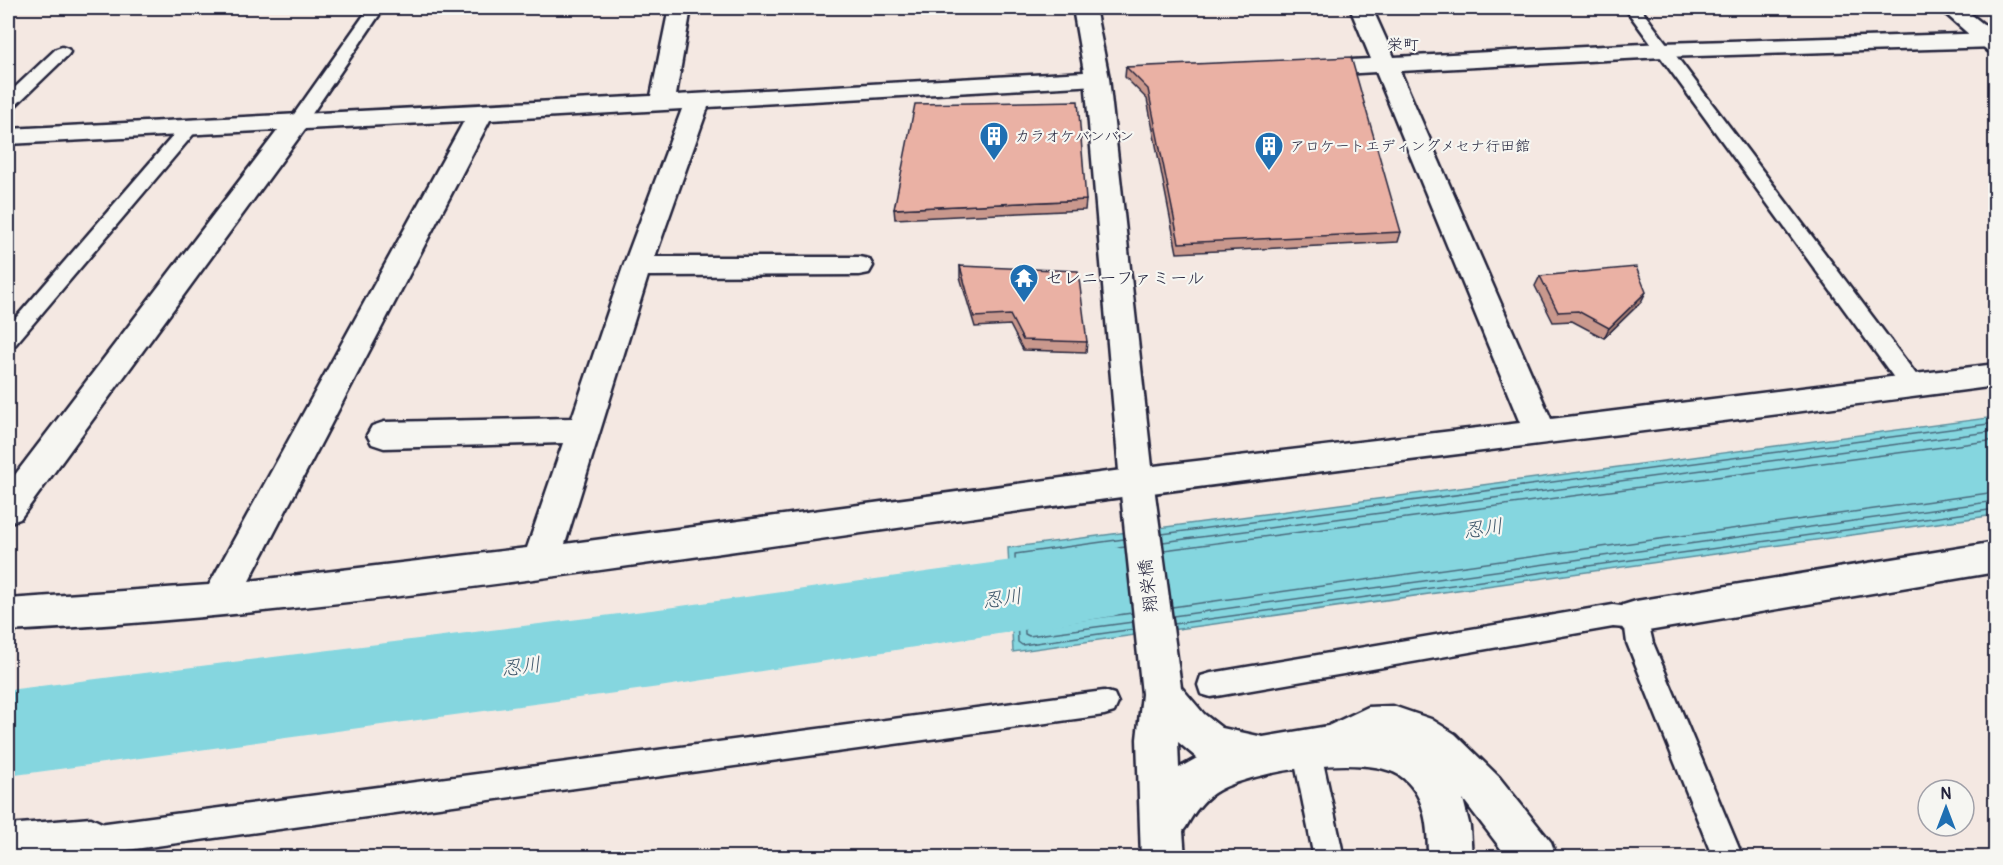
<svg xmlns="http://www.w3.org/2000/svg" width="2003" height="865" font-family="Pangolin,'Klee One',sans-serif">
	<rect width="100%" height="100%" fill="#f4e8e2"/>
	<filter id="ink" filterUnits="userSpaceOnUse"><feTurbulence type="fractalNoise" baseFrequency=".0167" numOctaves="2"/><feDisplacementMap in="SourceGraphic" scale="12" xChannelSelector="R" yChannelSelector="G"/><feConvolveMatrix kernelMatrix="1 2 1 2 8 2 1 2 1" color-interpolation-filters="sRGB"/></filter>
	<g filter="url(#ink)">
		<path fill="#85d6df" stroke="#5d8e9d" stroke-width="1.5" d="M1995,417V515L1013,652L1008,548Z"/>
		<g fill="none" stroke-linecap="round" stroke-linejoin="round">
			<g stroke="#4a6a7d" stroke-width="1.5">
				<path d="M1162,534L1996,423"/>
				<path d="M1124,539L1015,554L1018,642L1022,645L1134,629"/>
				<path d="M1163,542L1996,431"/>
				<path d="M1125,547L1023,561L1025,634L1029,636L1133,622"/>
				<path d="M1164,550L1996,440"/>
				<path d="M1126,555L1033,568L1034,623L1037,626L1132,613"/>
				<path d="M1172,607L1996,492"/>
				<path d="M1173,616L1996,501"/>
				<path d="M1174,624L1996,509"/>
			</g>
			<path fill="#85d6df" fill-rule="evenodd" d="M1113,546L1143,556L1155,581L1143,606L1113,616L659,687L8,776V690L659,609Z"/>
			<g stroke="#22223b" stroke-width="5">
				<g id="lane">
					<path d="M369,8H384L305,124H293L290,120Z"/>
					<path d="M1625,8H1640L1921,381L1924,387L1921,393L1913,395L1905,393Z"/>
					<path d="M62,47L68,49L70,52L68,55L14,107L8,108V94L56,49Z"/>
					<path d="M191,121L200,126L197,130L15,345L8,347V327L185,122Z"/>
					<path d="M1613,605L1645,609L1653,643L1743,858H1713L1627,643L1625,628L1613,627L1211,697L1201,694L1198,685L1201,676L1211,673Z"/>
					<path d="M1104,691L1114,694L1118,703L1114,712L1104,715L91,855L81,850L76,840L81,830L91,825Z"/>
					<path d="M1306,735L1316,739L1320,748L1344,858H1314L1292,748L1296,739Z"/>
				</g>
			</g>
			<g stroke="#22223b" stroke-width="5">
				<g id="street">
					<path d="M669,8H691L676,95L1084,72L1073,8H1095L1109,78L1105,83L1097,85L708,107L655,257H859L869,259L873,266L869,273L859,275L648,276L565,544L1137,468L1520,423L1376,72L1308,76L1300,74L1296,69L1300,64L1308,62L1371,59L1350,8H1372L1394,57L1663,43L1996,33V47L1663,57L1400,71L1551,419L1996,364V386C1663,430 1329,468 997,514C668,559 339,614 8,631V599L209,585L464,121L305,129L20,519L8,523V484L278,130L8,144V129L651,96ZM682,109L623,267L572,418L384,422L372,426L367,435L372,444L384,448L563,443L527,548L249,581L490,120Z"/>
					<path d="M1996,542V572L1636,633L1623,629L1617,617L1623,605L1636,601Z"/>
					<path d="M91,818L106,825L113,840L106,855L8,858V825Z"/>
				</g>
			</g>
			<g stroke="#22223b" stroke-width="5">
				<g id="secondary">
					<path d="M1939,8H1963L1996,34V53L1988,51Z"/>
					<path d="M1097,71L1105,73L1109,78L1155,494L1181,687L1204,714L1222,728L1263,737L1328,726L1368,707L1393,706L1431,719L1455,734L1499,777L1551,842L1557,858H1508L1463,799L1470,827L1472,858H1428C1428,827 1426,793 1399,775C1365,753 1253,771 1219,790C1204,798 1194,812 1186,827L1183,831L1185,858H1141L1137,739L1142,694L1121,494L1085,78L1089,73ZM1178,742L1197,758L1179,768Z"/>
				</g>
			</g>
			<use href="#lane" fill="#f6f6f2" fill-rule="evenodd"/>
			<use href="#street" fill="#f6f6f2" fill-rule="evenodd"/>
			<use href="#secondary" fill="#f6f6f2" fill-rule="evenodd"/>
		</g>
		<g fill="#c9988d" stroke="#22223b" stroke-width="1.5">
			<path d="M1126,67L1401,232L1398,242L1177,253L1147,99L1125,77Z"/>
			<path d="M1086,200L1085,210L895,219L894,209Z"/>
			<path d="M960,266L1087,342L1086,352L1023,350L1010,325L975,327L960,277Z"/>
			<path d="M1540,276L1641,302L1604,338L1572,321L1553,322L1535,286Z"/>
		</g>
		<path fill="#a47c73" stroke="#22223b" stroke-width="1.5" d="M1646,292L1641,302L1604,338L1609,328Z"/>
		<g fill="#eab1a4" stroke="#22223b" stroke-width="1.5">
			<path d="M1351,57L1401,232L1179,243L1148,89L1126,67Z"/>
			<path d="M1078,101L1086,200L894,209L915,104Z"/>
			<path d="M960,266L1078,271L1087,342L1023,340L1010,315L974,317Z"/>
			<path d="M1636,267L1646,292L1609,328L1578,311L1558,312L1540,276Z"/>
		</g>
	</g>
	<defs>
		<g id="building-pin" transform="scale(1.5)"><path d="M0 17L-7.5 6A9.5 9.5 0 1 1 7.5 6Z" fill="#1f6fb2" stroke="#f6f6f2"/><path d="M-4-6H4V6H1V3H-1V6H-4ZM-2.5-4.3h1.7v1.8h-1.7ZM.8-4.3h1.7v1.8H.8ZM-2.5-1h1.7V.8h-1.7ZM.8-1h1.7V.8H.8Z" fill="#fff"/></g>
		<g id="temple-pin" transform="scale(1.5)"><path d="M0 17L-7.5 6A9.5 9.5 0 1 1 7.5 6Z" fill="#1f6fb2" stroke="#f6f6f2"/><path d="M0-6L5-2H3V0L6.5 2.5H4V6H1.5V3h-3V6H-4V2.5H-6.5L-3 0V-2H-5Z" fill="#fff"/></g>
	</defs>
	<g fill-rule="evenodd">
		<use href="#building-pin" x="994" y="136"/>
		<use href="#building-pin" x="1269" y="146"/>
		<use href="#temple-pin" x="1024" y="278"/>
	</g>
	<g text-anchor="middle" stroke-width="4.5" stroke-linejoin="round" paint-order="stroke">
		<g font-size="15" fill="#22223b" stroke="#f6f6f2" text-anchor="start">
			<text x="1015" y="141">カラオケバンバン</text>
			<text x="1290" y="151">アロケートエディングメセナ行田館</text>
		</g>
		<g font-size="16" fill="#22223b" stroke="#f6f6f2">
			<text x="1403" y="50">栄町</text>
		</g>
		<g font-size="18" fill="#22223b" stroke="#f6f6f2" text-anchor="start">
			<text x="1045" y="284">セレニーファミール</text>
		</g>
		<g font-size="18" fill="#22223b" stroke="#f6f6f2">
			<text transform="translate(1148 586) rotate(-97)" y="6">翔栄橋</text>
		</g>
		<g font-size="20" font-style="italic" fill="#40586c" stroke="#f6f6f2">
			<text transform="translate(1483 528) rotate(-8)" y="7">忍川</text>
			<text transform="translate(1002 598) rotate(-8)" y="7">忍川</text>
			<text transform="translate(521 666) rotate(-7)" y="7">忍川</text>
		</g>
	</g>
	<rect width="2003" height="865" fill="none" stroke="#f6f6f2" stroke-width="30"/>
	<rect x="15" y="15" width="1973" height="835" fill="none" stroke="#22223b" stroke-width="2" filter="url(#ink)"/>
	<g transform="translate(1946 808)"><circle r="28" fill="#f6f6f2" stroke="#a1a1a9" stroke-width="1.5"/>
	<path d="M0-4.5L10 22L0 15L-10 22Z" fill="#1f6fb2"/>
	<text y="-9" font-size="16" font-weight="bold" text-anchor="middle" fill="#22223b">N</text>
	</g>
</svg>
